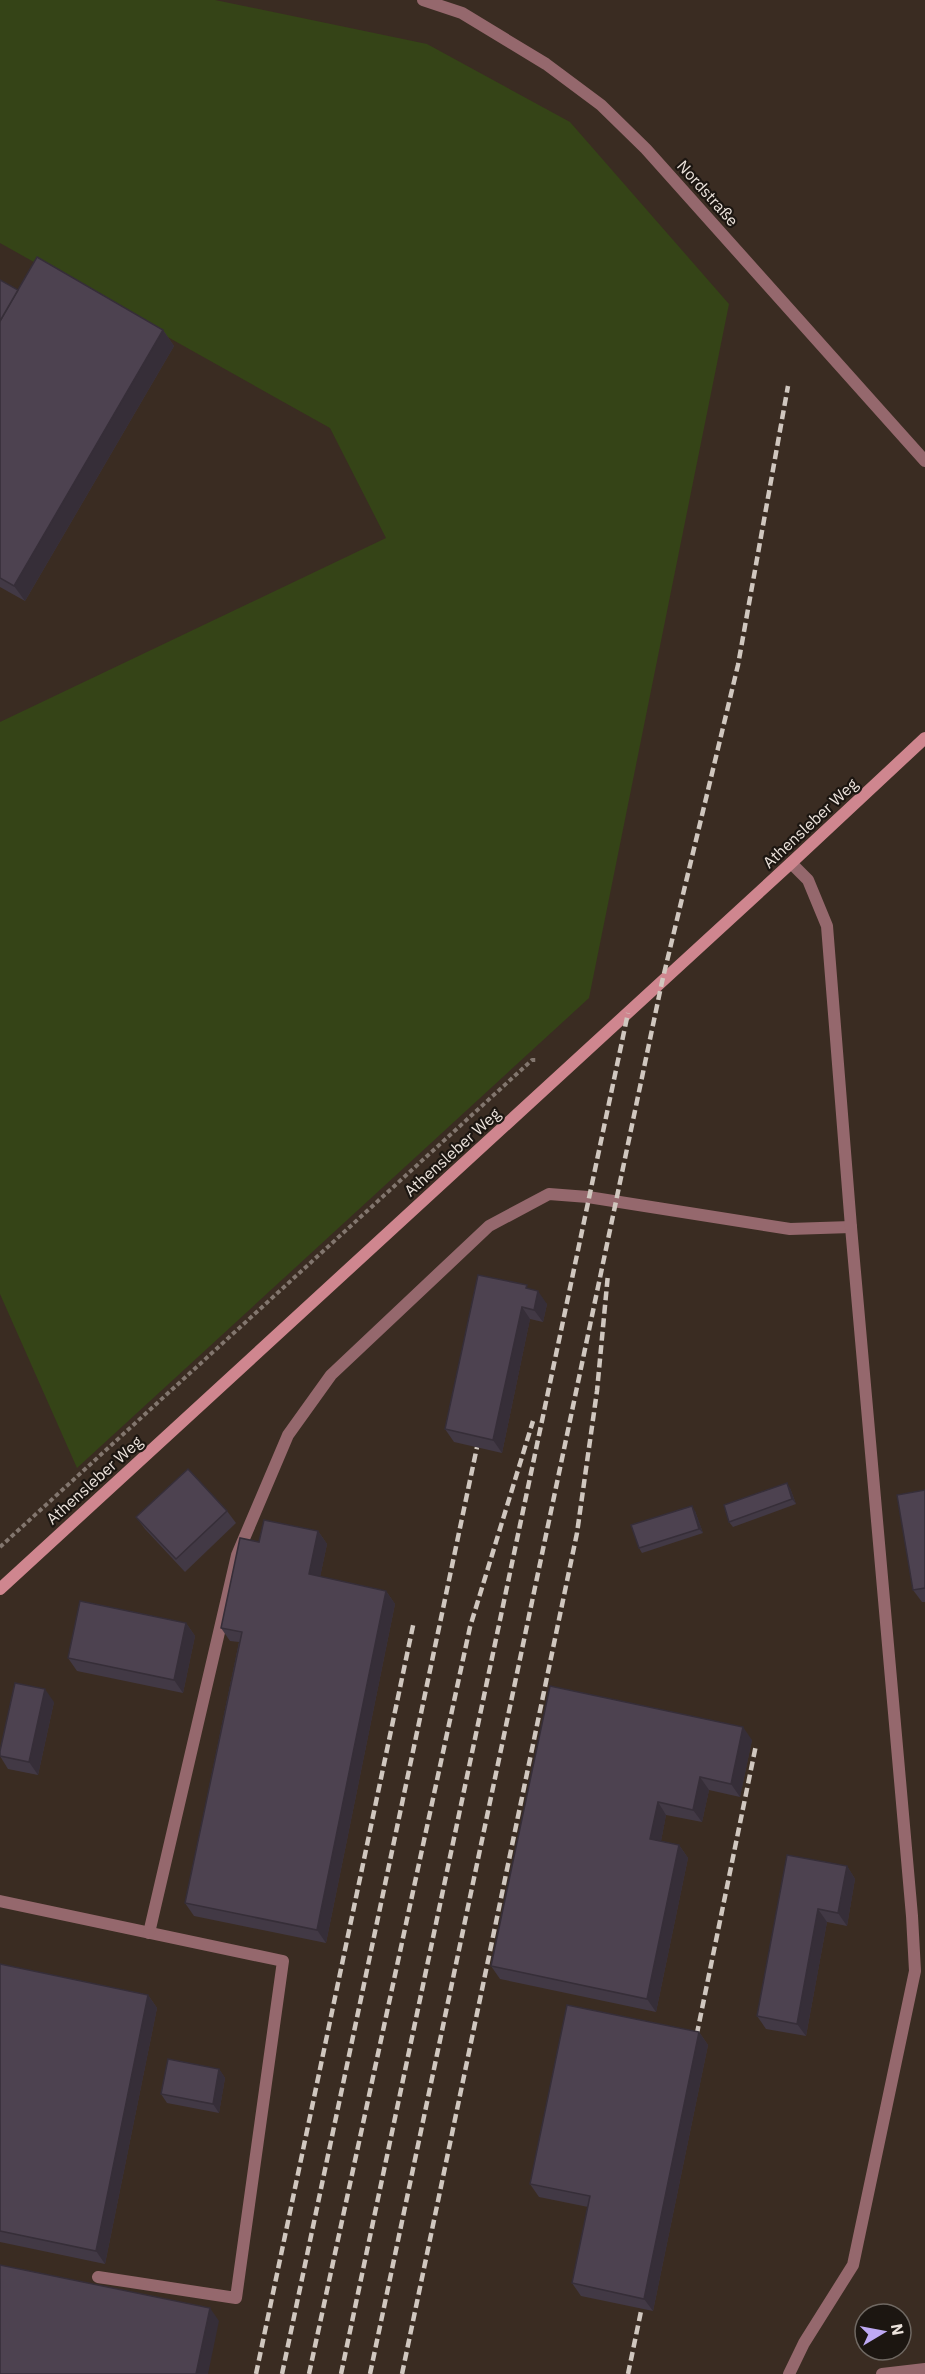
<svg xmlns="http://www.w3.org/2000/svg" width="925" height="2374" font-family="'IBM Plex Sans',sans-serif">
	<rect width="100%" height="100%" fill="#3a2c22"/>
	<path fill="#354417" d="M0,0H215L427,44L570,122L729,304L589,998L77,1468L0,1294V722L386,538L330,428L0,243Z"/>
	<g fill="none" stroke-linecap="round" stroke-linejoin="round">
		<path stroke="#82766e" stroke-width="4" stroke-dasharray="4.5 3" stroke-linecap="butt" d="M0,1547L532,1060H537"/>
		<g stroke="#95686d" stroke-width="12">
			<path d="M0,1901L283,1961L236,2298L98,2277"/>
			<path d="M149,1933L237,1555L288,1435L331,1375L489,1226L549,1194L588,1197L790,1229L851,1227"/>
			<path d="M789,2374L804,2343L853,2265L915,1971L912,1916L851,1227L827,926L808,880L791,863"/>
			<path d="M882,2374L925,2369"/>
		</g>
		<path stroke="#95686d" stroke-width="12" d="M423,0L462,13L546,64L601,105L646,149L925,461"/>
		<path stroke="#cf868f" stroke-width="12" d="M0,1589L791,863L925,738"/>
		<g stroke="#d0c7bf" stroke-width="4.5" stroke-dasharray="9 4.5" stroke-linecap="butt">
			<path d="M694,2048L756,1745"/>
			<path d="M256,2374L414,1621"/>
			<path d="M282,2374L477,1447"/>
			<path d="M309,2374L470,1627L533,1421"/>
			<path d="M341,2374L628,1013"/>
			<path d="M370,2374L662,982L738,665L788,386"/>
			<path d="M402,2374L577,1533L597,1391L608,1274"/>
			<path d="M628,2374L645,2292"/>
		</g>
	</g>
	<g fill="#423945">
		<path d="M0,280L18,290L163,330L174,346L25,601L0,587Z"/>
		<path d="M529,1289L547,1304L543,1322L530,1319L502,1453L454,1442L445,1429Z"/>
		<path d="M790,1488L796,1504L733,1527L729,1522Z"/>
		<path d="M925,1490V1602H922L913,1590Z"/>
		<path d="M227,1511L236,1523L185,1572L145,1529L136,1517Z"/>
		<path d="M695,1511L703,1533L642,1553L639,1548Z"/>
		<path d="M318,1531L327,1544L320,1577L386,1591L395,1604L326,1943L194,1916L185,1903L239,1642L230,1641L221,1628Z"/>
		<path d="M186,1623L195,1636L183,1693L77,1671L68,1658Z"/>
		<path d="M550,1686L752,1740L740,1797L709,1790L702,1822L666,1815L661,1841L679,1845L688,1858L656,2012L500,1979L491,1966Z"/>
		<path d="M54,1702L38,1775L8,1769L0,1756Z"/>
		<path d="M787,1855L847,1866L855,1879L847,1926L827,1922L806,2036L766,2029L757,2016Z"/>
		<path d="M0,1964L148,1995L157,2008L105,2264L0,2242Z"/>
		<path d="M699,2032L708,2045L653,2311L581,2296L572,2283L588,2207L539,2197L530,2184Z"/>
		<path d="M219,2069L225,2078L219,2113L167,2103L161,2094Z"/>
	</g>
	<g fill="#362e38">
		<path d="M163,330L174,346L25,601L14,586Z"/>
		<path d="M538,1291L547,1304L543,1322L534,1310Z"/>
		<path d="M522,1307L530,1319L502,1453L493,1440Z"/>
		<path d="M787,1483L790,1488L796,1504L792,1499Z"/>
		<path d="M692,1506L695,1511L703,1533L699,1529Z"/>
		<path d="M318,1531L327,1544L318,1587L309,1574Z"/>
		<path d="M386,1591L395,1604L326,1943L317,1930Z"/>
		<path d="M186,1623L195,1636L183,1693L174,1680Z"/>
		<path d="M45,1689L54,1702L38,1775L29,1762Z"/>
		<path d="M743,1727L752,1740L740,1797L731,1784Z"/>
		<path d="M700,1777L709,1790L702,1822L693,1810Z"/>
		<path d="M658,1802L666,1815L659,1852L650,1839Z"/>
		<path d="M679,1845L688,1858L656,2012L647,1999Z"/>
		<path d="M847,1866L855,1879L847,1926L838,1913Z"/>
		<path d="M818,1909L827,1922L806,2036L797,2024Z"/>
		<path d="M148,1995L157,2008L105,2264L96,2251Z"/>
		<path d="M699,2032L708,2045L653,2311L644,2299Z"/>
		<path d="M219,2069L225,2078L219,2113L213,2104Z"/>
		<path d="M210,2308L219,2321L208,2374H196Z"/>
	</g>
	<g fill="#4d4250" stroke="#362e38" stroke-width="1.5">
		<path d="M37,257L163,330L14,586L0,578V321Z"/>
		<path d="M0,280L18,290L0,321Z"/>
		<path d="M478,1275L527,1285L526,1288L538,1291L534,1310L522,1307L493,1440L445,1429Z"/>
		<path d="M188,1469L227,1511L176,1559L136,1517Z"/>
		<path d="M787,1483L792,1499L729,1522L724,1505Z"/>
		<path d="M925,1490V1588L913,1590L897,1495Z"/>
		<path d="M692,1506L699,1529L639,1548L631,1525Z"/>
		<path d="M264,1520L318,1531L309,1574L386,1591L317,1930L185,1903L242,1632L221,1628L240,1538L259,1542Z"/>
		<path d="M80,1601L186,1623L174,1680L68,1658Z"/>
		<path d="M15,1683L45,1689L29,1762L0,1756V1751Z"/>
		<path d="M550,1686L743,1727L731,1784L700,1777L693,1810L658,1802L650,1839L679,1845L647,1999L491,1966Z"/>
		<path d="M787,1855L847,1866L838,1913L818,1909L797,2024L757,2016Z"/>
		<path d="M0,1964L148,1995L96,2251L0,2231Z"/>
		<path d="M567,2005L699,2032L644,2299L572,2283L590,2196L530,2184Z"/>
		<path d="M168,2059L219,2069L213,2104L161,2094Z"/>
		<path d="M0,2265L210,2308L196,2374H0Z"/>
	</g>
	<g text-anchor="middle" stroke-width="4.5" stroke-linejoin="round" paint-order="stroke">
		<g font-size="16" fill="#ece3dc" stroke="#1c1611">
			<text transform="translate(708 193) rotate(48)" y="6">Nordstraße</text>
			<text transform="translate(810 823) rotate(-43)" y="6">Athensleber Weg</text>
			<text transform="translate(452 1152) rotate(-42)" y="6">Athensleber Weg</text>
			<text transform="translate(94 1480) rotate(-42)" y="6">Athensleber Weg</text>
		</g>
	</g>
	<g transform="translate(883 2332) rotate(80)"><circle r="28" fill="#1c1611" stroke="#6f6862" stroke-width="1.5"/>
	<path d="M0-4.5L10 22L0 15L-10 22Z" fill="#bea9f4"/>
	<text y="-9" font-size="16" font-weight="bold" text-anchor="middle" fill="#ece3dc">N</text>
	</g>
</svg>
